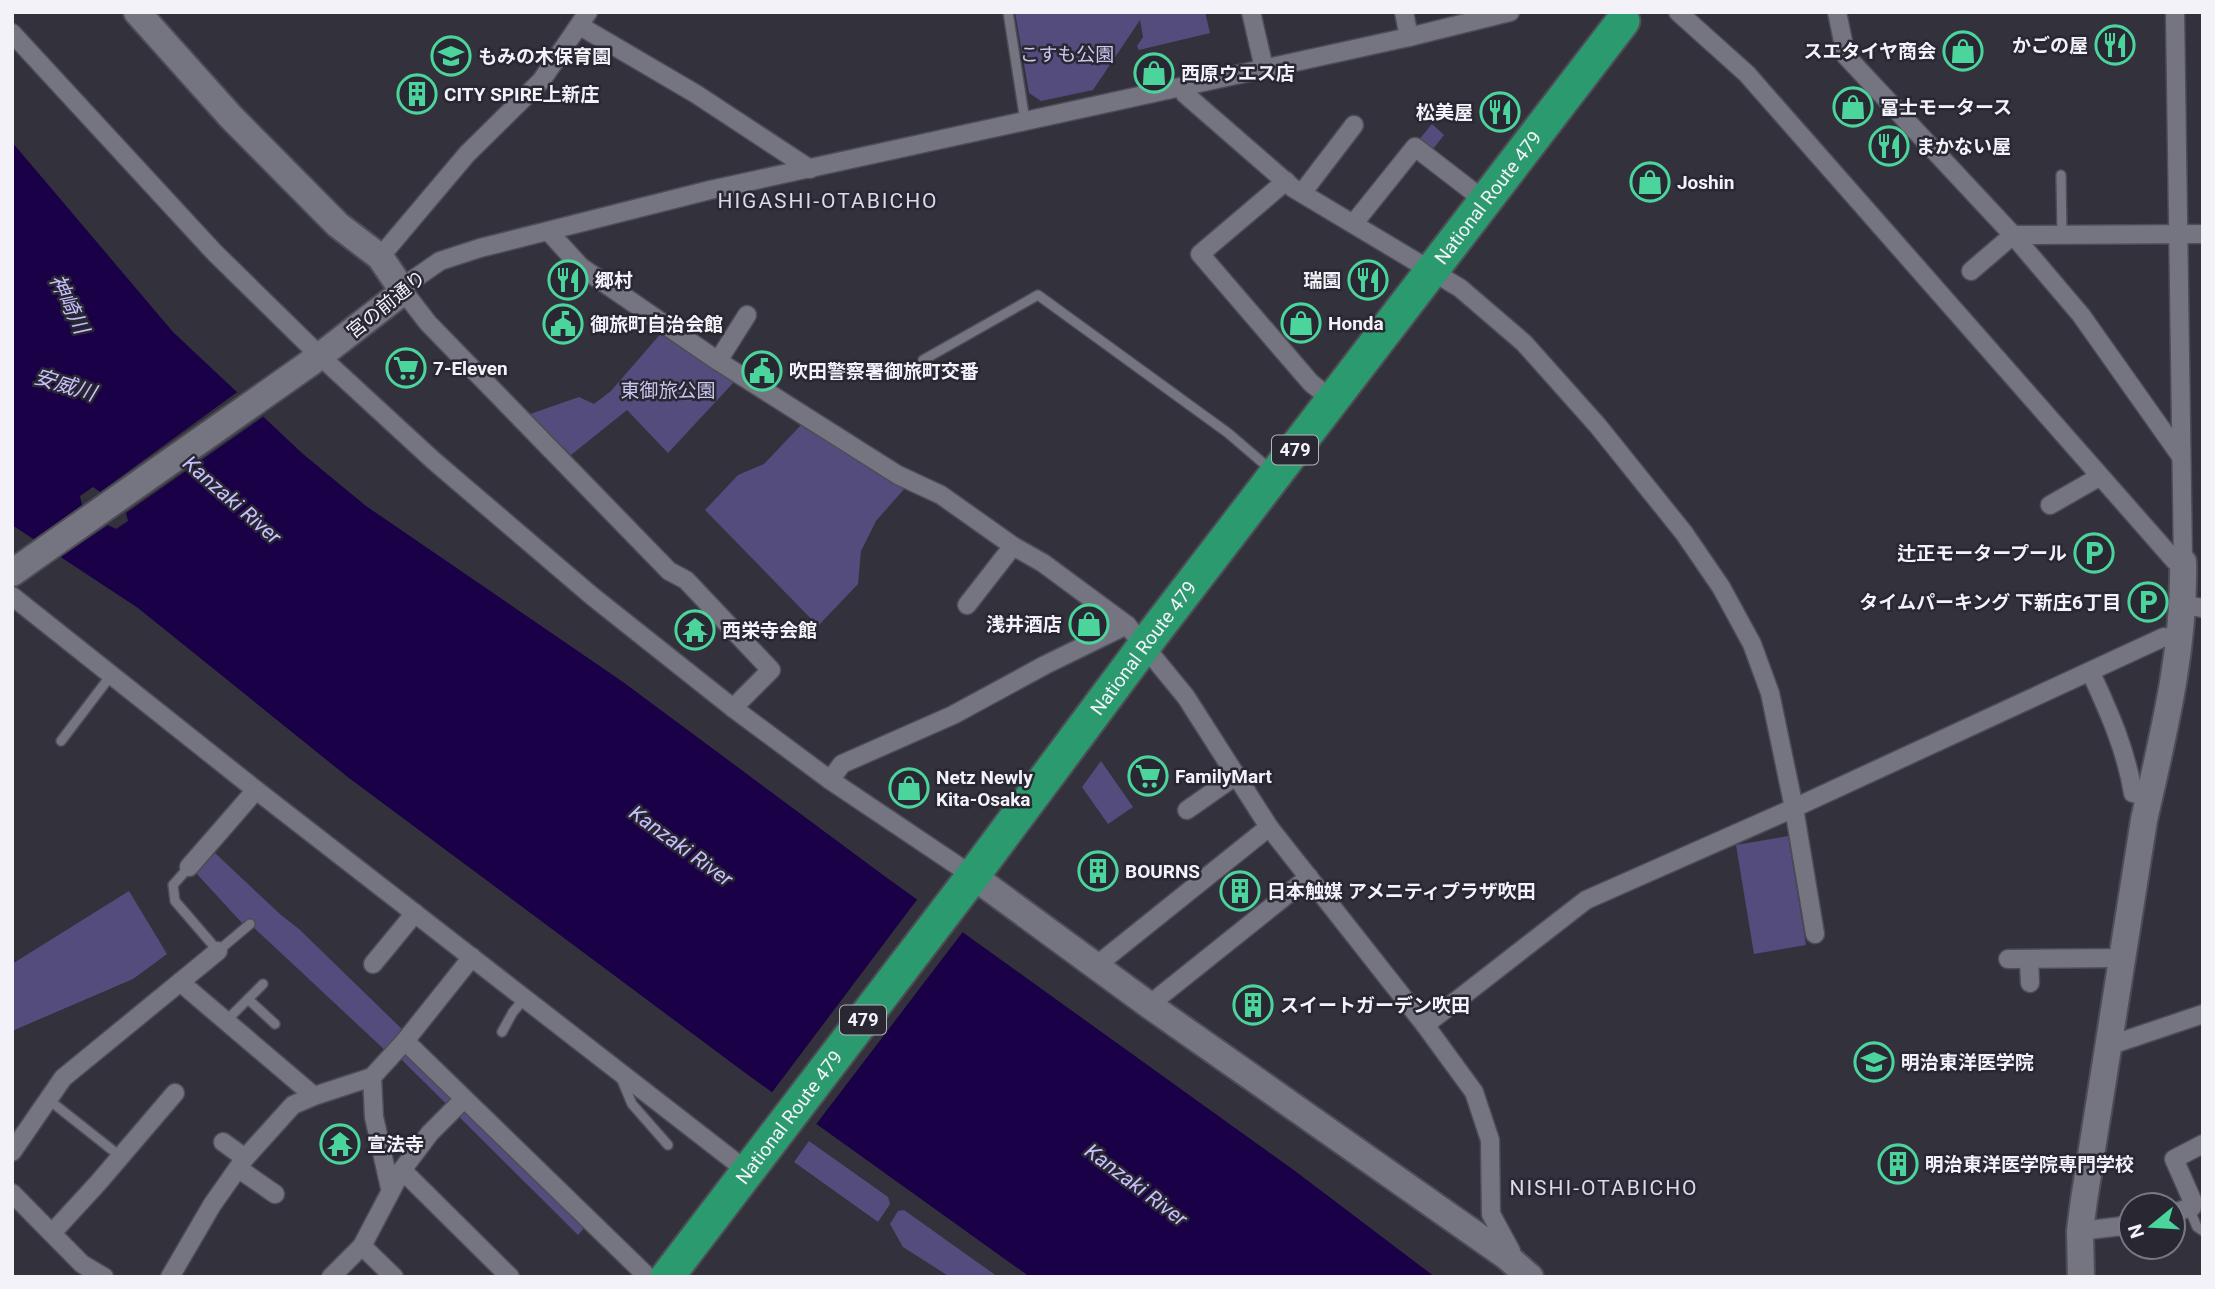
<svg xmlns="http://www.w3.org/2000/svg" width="2215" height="1289" font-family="Roboto,'Noto Sans JP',sans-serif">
	<rect width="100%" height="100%" fill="#32313c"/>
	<g fill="#544c7d">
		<path d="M1015,12H1205L1210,33L1139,50L1137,46L1143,37L1140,20L1093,90L1041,101L1029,93Z"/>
		<path d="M1432,124L1444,135L1430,153L1417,142Z"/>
		<path d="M663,331L735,381L668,453L627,410L571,455L530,414L579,397L594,404L611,391Z"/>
		<path d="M801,425L905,488L876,521L861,551L858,584L818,626L705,510L738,475L764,464Z"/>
		<path d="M1101,761L1133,807L1108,824L1082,787Z"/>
		<path d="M1788,836L1806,945L1754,954L1736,845Z"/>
		<path d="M215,853L281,915L299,929L405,1032L585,1227L578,1235L400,1058L388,1053L251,925L242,923L196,873Z"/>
		<path d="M129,891L167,954L133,979L12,1031V964Z"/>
		<path d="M809,1141L888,1197L890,1204L878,1222L794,1162Z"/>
		<path d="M904,1210L998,1277H950L903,1247L890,1224L898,1211Z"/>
	</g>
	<path fill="#1a0046" d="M12,142L173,332L303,454L366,506L623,682L883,875L1295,1171L1435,1277H1030L748,1075L349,778L138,608L12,525Z"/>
	<g fill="#32313c">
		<path d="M240,390L267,414L126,513L128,521L116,529L108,525L58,559L31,541L82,505L80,496L93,487L100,492Z"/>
		<path d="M919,897L965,929L814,1127L770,1095Z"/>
	</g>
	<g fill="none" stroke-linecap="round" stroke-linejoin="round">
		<g stroke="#4e4d56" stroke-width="12">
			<g id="lane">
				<path d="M1008,12L1025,121"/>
				<path d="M2061,175L2062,235"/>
				<path d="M923,360L1038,295L1228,433L1270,469"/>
				<path d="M61,741L112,674"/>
				<path d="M189,867L173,885L175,901L218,951L250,924"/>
				<path d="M248,999L275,1024"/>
				<path d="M226,1021L263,984"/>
				<path d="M502,1032L513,1012L525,998"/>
				<path d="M621,1078L632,1104L668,1145"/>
				<path d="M49,1100L121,1157"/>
				<path d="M2189,1208L2197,1227L2203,1231"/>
			</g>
		</g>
		<g stroke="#4e4d56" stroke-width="21">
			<g id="street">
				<path d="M1251,12L1264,68"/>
				<path d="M1404,12L1409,37"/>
				<path d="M1678,12L1747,74L2175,561L2183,562L2175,12"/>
				<path d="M1837,12L1846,56L2013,235L2081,315L2180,455"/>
				<path d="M580,26L696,94L810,169"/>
				<path d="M12,33L215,253L320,356L434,461L592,596L733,708L830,780L973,876"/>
				<path d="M1183,87L1185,94L1293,188L1460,288L1524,343L1598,426L1684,533L1721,587L1752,644L1770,693L1794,808L1815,934"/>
				<path d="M1286,181L1200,254L1311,383L1333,401"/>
				<path d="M1302,193L1354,125"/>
				<path d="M1354,223L1415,147L1485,201"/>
				<path d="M549,232L581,267L718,361L898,475L941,495L1013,546L1043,563L1127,625L1186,697L1269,827L1425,1025L1474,1092L1490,1140L1491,1214L1511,1251L1506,1256"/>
				<path d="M380,257L467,154L541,81L588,12"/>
				<path d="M1971,271L2013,235L2203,234"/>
				<path d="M718,361L747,315"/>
				<path d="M2050,505L2099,477"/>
				<path d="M12,596L256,790L747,1171"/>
				<path d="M967,605L1013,546"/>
				<path d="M2183,605L2203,608"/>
				<path d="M2091,673C2109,712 2126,750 2133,793L2149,797"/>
				<path d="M733,708L771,670L686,580L669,571L428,323L401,288L440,261L480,248L710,190L1409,37L1510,12"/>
				<path d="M830,780L842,764L953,715L1045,665L1127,625"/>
				<path d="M1187,810L1237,775"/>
				<path d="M189,867L256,790"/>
				<path d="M2008,959L2122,958"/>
				<path d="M2029,959L2030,983"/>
				<path d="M373,964L415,913"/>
				<path d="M1097,965L1269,827"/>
				<path d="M180,982L314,1096"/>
				<path d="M1149,1005L1309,877"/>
				<path d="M1425,1025L1586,900L1794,808L2164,637L2179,640"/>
				<path d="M405,1041L648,1277"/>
				<path d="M2108,1046L2203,1014"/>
				<path d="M372,1077L374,1117L390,1188"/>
				<path d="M223,1142L245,1158"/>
				<path d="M12,1152L63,1078L218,951"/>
				<path d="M239,1169L275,1194"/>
				<path d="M402,1170L510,1277"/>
				<path d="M12,1193L82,1264L104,1277"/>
				<path d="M2173,1213L2192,1207L2193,1202L2174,1159L2203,1144"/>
				<path d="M2080,1231L2131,1225"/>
				<path d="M52,1233L98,1183L175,1093"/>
				<path d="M362,1246L394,1277"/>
				<path d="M170,1277L212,1205L245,1158L293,1105L314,1096L372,1077L405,1041L472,957"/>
				<path d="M331,1277L362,1246L402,1170L430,1133L464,1099"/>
			</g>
		</g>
		<g stroke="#4e4d56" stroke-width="30">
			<g id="secondary">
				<path d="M12,573L320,356L396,297L401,288L380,257L338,225L231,117L137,12"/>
				<path d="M973,876L1149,1005L1506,1256L1530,1277"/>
				<path d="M2081,1277L2080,1231L2084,1200L2144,820C2163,736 2185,649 2183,562"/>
			</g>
		</g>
		<g stroke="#4e4d56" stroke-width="37">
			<g id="highway">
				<path id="s1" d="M667,1277L969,881L1153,634L1623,21"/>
			</g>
		</g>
		<use href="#lane" stroke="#757481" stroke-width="9"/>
		<use href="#street" stroke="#757481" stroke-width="18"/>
		<use href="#secondary" stroke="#757481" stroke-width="26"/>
		<use href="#highway" stroke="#2b9a6e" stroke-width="33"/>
	</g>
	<defs>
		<g id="restaurant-ring" transform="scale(2.0125)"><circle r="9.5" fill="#282732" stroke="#4bd49b" stroke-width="1.5"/><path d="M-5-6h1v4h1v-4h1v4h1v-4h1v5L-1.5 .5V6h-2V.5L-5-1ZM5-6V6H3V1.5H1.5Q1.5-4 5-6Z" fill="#4bd49b"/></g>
		<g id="shop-ring" transform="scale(2.0125)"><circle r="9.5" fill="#282732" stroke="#4bd49b" stroke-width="1.5"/><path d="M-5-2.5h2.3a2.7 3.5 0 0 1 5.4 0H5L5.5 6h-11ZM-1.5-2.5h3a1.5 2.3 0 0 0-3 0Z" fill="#4bd49b"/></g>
		<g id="school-ring" transform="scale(2.0125)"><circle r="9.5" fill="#282732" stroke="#4bd49b" stroke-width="1.5"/><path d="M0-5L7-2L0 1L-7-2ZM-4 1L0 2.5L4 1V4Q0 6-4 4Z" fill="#4bd49b"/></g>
		<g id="building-ring" transform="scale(2.0125)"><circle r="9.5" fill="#282732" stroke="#4bd49b" stroke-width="1.5"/><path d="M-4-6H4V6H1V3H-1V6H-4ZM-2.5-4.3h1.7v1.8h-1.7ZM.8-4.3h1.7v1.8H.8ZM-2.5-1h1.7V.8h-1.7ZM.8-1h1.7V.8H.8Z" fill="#4bd49b"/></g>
		<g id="civic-ring" transform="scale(2.0125)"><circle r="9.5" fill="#282732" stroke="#4bd49b" stroke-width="1.5"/><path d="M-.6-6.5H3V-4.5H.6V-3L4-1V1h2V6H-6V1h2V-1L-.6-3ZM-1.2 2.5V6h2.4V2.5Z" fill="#4bd49b"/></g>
		<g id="supermarket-ring" transform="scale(2.0125)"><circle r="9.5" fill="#282732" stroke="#4bd49b" stroke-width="1.5"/><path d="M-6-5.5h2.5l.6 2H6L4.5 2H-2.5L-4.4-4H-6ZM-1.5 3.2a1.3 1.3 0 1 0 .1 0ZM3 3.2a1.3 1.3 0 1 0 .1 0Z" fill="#4bd49b"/></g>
		<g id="parking-ring" transform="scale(2.0125)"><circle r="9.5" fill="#282732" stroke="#4bd49b" stroke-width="1.5"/><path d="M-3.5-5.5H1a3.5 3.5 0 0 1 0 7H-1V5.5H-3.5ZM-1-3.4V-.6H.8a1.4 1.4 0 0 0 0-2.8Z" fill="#4bd49b"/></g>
		<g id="temple-ring" transform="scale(2.0125)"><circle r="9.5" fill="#282732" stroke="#4bd49b" stroke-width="1.5"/><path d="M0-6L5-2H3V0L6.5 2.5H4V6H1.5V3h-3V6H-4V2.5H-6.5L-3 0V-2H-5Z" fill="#4bd49b"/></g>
	</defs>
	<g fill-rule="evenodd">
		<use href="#restaurant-ring" x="2115" y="45"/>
		<use href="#shop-ring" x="1963" y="51"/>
		<use href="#school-ring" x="451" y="56"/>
		<use href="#shop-ring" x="1154" y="73"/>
		<use href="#building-ring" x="417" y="94"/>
		<use href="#shop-ring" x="1853" y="107"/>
		<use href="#restaurant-ring" x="1500" y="112"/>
		<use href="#restaurant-ring" x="1889" y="146"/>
		<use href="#shop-ring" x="1650" y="182"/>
		<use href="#restaurant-ring" x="568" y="280"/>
		<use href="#restaurant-ring" x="1368" y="280"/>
		<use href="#shop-ring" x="1301" y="323"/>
		<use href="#civic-ring" x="563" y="324"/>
		<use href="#supermarket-ring" x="406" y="368"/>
		<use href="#civic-ring" x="762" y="371"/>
		<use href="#parking-ring" x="2094" y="553"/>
		<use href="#parking-ring" x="2148" y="602"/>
		<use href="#shop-ring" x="1089" y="624"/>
		<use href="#temple-ring" x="695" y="630"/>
		<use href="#supermarket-ring" x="1148" y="776"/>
		<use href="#shop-ring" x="909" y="788"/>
		<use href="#building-ring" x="1098" y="871"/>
		<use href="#building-ring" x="1240" y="891"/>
		<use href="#building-ring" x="1253" y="1005"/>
		<use href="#school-ring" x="1874" y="1062"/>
		<use href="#temple-ring" x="340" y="1144"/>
		<use href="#building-ring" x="1898" y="1164"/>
	</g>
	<g text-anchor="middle" stroke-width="5" stroke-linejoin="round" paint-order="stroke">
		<g fill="#282732" stroke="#b6b5bd" stroke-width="2">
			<rect x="1272" y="435.5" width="46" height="29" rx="5"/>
			<rect x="840" y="1005.5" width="46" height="29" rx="5"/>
		</g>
		<g font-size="18" font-weight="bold" fill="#f3f2f9">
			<text x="1295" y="456">479</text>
			<text x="863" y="1026">479</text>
		</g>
		<g font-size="19" font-weight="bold" fill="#f3f2f9" stroke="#282732" text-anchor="start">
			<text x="2088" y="52" text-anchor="end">かごの屋</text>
			<text x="1936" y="58" text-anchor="end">スエタイヤ商会</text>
			<text x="478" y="63">もみの木保育園</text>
			<text x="1181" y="80">西原ウエス店</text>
			<text x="444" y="101">CITY SPIRE上新庄</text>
			<text x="1880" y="114">冨士モータース</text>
			<text x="1473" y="119" text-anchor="end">松美屋</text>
			<text x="1916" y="153">まかない屋</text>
			<text x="1677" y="189">Joshin</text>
			<text x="595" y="287">郷村</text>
			<text x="1341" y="287" text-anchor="end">瑞園</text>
			<text x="1328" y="330">Honda</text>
			<text x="590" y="331">御旅町自治会館</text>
			<text x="433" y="375">7-Eleven</text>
			<text x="789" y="378">吹田警察署御旅町交番</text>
			<text x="2067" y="560" text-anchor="end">辻正モータープール</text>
			<text x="2121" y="609" text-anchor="end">タイムパーキング 下新庄6丁目</text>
			<text x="1062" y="631" text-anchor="end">浅井酒店</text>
			<text x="722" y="637">西栄寺会館</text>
			<text x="1175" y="783">FamilyMart</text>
			<text x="936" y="784">Netz Newly<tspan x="936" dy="22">Kita-Osaka</tspan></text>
			<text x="1125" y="878">BOURNS</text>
			<text x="1267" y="898">日本触媒 アメニティプラザ吹田</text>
			<text x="1280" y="1012">スイートガーデン吹田</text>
			<text x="1901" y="1069">明治東洋医学院</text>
			<text x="367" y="1151">宣法寺</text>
			<text x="1925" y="1171">明治東洋医学院専門学校</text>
		</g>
		<g font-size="19" fill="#cbc7f0" stroke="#282732">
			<text x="1067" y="61">こすも公園</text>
			<text x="668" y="397">東御旅公園</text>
		</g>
		<g font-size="19" fill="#f3f2f9" stroke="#282732">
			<text dy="7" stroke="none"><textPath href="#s1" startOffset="1356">National Route 479</textPath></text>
			<text transform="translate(386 304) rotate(-39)" y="7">宮の前通り</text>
			<text dy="7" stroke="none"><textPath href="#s1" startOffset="789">National Route 479</textPath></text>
			<text dy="7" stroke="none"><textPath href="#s1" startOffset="201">National Route 479</textPath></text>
		</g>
		<g font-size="21" letter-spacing="2" fill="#dcdae9" stroke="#282732">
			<text x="828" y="208">HIGASHI-OTABICHO</text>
			<text x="1604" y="1195">NISHI-OTABICHO</text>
		</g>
		<g font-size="21" font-style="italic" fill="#c7c0fe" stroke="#282732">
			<text transform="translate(69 304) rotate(64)" y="7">神崎川</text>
			<text transform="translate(65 385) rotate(17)" y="7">安威川</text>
			<text transform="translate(232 500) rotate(41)" y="7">Kanzaki River</text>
			<text transform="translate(681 846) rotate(36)" y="7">Kanzaki River</text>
			<text transform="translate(1136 1185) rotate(37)" y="7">Kanzaki River</text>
		</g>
	</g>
	<rect width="2215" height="1289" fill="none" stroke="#f3f2f9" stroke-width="28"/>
	<g transform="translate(2152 1226) rotate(252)"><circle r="33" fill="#282732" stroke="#797882" stroke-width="2"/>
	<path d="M0-5L12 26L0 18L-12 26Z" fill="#4bd49b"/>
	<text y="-10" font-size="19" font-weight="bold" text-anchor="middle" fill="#f3f2f9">N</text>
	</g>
</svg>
